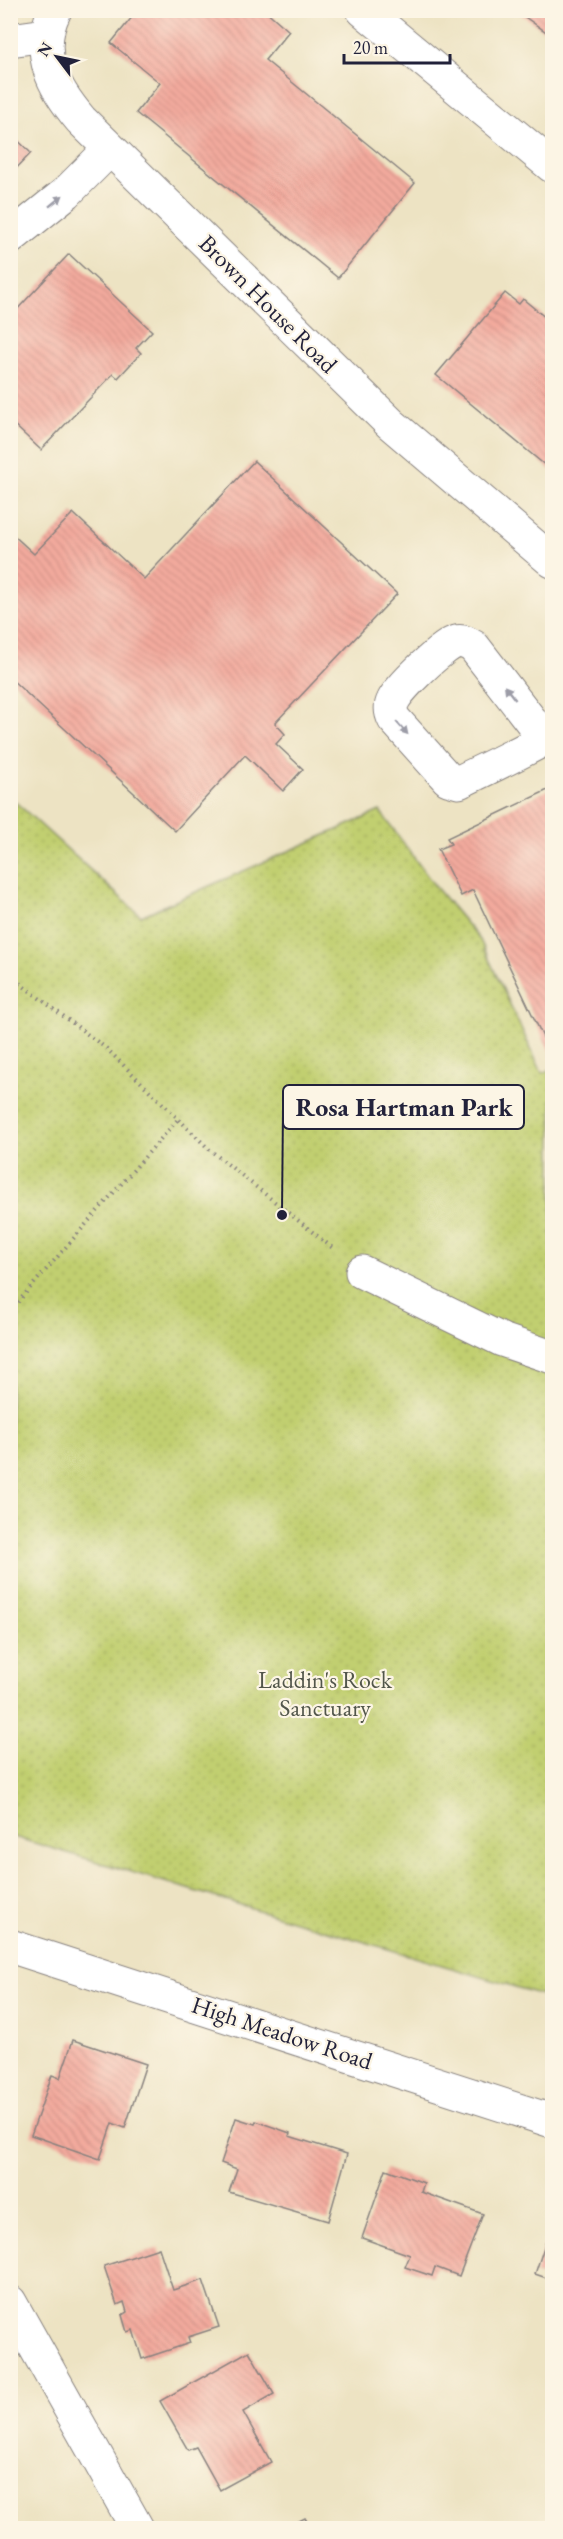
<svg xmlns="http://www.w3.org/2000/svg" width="563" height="2539" font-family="'EB Garamond',serif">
	<defs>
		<pattern id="park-dots" width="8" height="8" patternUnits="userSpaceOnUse" patternTransform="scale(1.5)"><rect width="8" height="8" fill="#c1cf70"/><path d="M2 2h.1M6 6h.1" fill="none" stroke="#a6b162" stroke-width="1.8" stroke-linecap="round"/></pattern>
		<pattern id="building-back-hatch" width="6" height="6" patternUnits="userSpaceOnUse" patternTransform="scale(1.5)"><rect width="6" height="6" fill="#f3aa9d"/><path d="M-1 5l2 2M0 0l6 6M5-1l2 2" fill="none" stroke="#d09288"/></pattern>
	</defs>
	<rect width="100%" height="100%" fill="#fcf5e5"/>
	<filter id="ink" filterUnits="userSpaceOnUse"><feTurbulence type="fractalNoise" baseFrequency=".0167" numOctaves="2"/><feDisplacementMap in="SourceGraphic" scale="12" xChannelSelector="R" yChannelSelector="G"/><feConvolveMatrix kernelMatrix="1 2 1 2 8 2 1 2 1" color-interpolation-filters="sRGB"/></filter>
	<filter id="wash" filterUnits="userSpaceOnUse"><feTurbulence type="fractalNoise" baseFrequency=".008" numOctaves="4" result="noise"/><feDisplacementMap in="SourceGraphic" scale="24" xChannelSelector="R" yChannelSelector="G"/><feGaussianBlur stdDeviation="1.35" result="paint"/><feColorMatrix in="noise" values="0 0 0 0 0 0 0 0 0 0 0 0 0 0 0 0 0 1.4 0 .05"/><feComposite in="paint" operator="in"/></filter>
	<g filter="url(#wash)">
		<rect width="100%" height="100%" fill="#ede3c3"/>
		<path fill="url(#park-dots)" stroke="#727856" stroke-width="1.5" d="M10,797L141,916L380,811L434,885L480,940L542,1073L552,1069V1998L11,1836Z"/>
		<g id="blocks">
			<g fill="url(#building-back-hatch)">
				<path d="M138,10H265L289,31L265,60L415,183L338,278L136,113L160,83L111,43Z"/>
				<path d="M515,10H552V36Z"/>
				<path d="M10,133L31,153L10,175Z"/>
				<path d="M69,254L152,331L136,348L141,353L118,378L113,374L41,450L10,421V317Z"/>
				<path d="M505,293L519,304L523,299L552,323V471L436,375Z"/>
				<path d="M254,461L397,594L275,723L285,734L276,744L303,769L283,791L245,755L175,831L10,678V532L34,554L73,513L144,579Z"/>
				<path d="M552,788V1056L473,890L461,896L438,849L451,844L447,838Z"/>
				<path d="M73,2040L146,2064L125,2128L112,2123L100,2159L31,2135L52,2075L60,2078Z"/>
				<path d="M236,2118L255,2124L256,2121L290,2133L289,2136L347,2154L328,2221L229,2192L237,2169L221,2163Z"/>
				<path d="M386,2169L424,2183L421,2192L483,2214L459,2276L435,2267L432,2276L405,2267L410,2255L362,2238Z"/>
				<path d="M550,2229L552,2230V2280L535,2274Z"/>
				<path d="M159,2248L173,2290L203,2280L219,2327L188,2337L190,2343L142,2359L133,2330L127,2332L122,2315L127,2312L124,2302L117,2305L104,2266Z"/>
				<path d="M249,2351L274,2394L243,2412L271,2462L220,2490L196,2447L188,2450L160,2401Z"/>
				<path d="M305,2518L311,2528H285Z"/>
			</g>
		</g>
	</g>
	<g filter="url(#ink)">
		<use href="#blocks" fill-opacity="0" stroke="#88827f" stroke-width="1.5"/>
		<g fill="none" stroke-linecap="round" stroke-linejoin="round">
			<g stroke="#88827f" stroke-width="35">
				<g id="minor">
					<path d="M55,10C34,53 53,87 81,120L391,424L552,561"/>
					<path d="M363,10L552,166"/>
					<path d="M10,40L46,35"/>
					<path d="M10,238L66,193L109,150"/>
					<path d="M545,739L474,647C469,644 463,640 456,642C443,645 399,688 393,701C390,707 391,713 394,719L448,779L459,782C490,767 522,752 552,735"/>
					<path d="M362,1272L502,1340L552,1357"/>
					<path d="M10,1946L552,2121"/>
					<path d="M10,2302L137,2528"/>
				</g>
			</g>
			<g stroke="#88827f" stroke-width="4" stroke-dasharray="1.5 4.5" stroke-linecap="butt">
				<path d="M10,976L107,1049L210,1150L335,1250"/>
				<path d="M10,1311L179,1118"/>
			</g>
			<use href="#minor" stroke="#fff" stroke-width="33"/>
		</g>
		<defs><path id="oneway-solid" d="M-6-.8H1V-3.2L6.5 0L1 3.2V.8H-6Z" transform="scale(1.5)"/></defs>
		<g fill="#9c9ca7">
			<use href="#oneway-solid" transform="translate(56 201) rotate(-39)"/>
			<use href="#oneway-solid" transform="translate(510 693) rotate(-128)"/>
			<use href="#oneway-solid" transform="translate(402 728) rotate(48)"/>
		</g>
	</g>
	<g text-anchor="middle" stroke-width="4.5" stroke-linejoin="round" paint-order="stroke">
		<g font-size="24" fill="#22223b" stroke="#fcf5e5">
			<text transform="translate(268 304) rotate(45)" y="8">Brown House Road</text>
			<text transform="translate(282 2033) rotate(18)" y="8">High Meadow Road</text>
		</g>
		<g font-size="24" fill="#52564b" stroke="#fcf5e5">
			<text x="325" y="1688">Laddin's Rock<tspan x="325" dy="28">Sanctuary</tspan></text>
		</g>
	</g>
	<path fill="none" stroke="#22223b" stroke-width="2" d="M282 1215L283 1107"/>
	<circle fill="#22223b" stroke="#fcf5e5" stroke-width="2" cx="282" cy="1215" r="6"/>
	<rect fill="#fcf5e5" stroke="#22223b" stroke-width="2" x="283" y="1085" width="241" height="44" rx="6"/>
	<g font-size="26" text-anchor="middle" font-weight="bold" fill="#22223b">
		<text x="404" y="1116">Rosa Hartman Park</text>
	</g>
	<rect width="563" height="2539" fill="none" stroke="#fcf5e5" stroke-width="36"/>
	<g transform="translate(57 57) rotate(302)" stroke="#fcf5e5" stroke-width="4.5" paint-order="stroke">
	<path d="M0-4.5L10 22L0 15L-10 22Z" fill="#22223b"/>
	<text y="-9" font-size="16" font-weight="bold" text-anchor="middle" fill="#22223b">N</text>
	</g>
	<path d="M344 54v9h106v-9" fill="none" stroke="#22223b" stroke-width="3"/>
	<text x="353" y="54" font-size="18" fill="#22223b" stroke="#fcf5e5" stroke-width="4.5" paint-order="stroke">20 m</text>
</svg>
